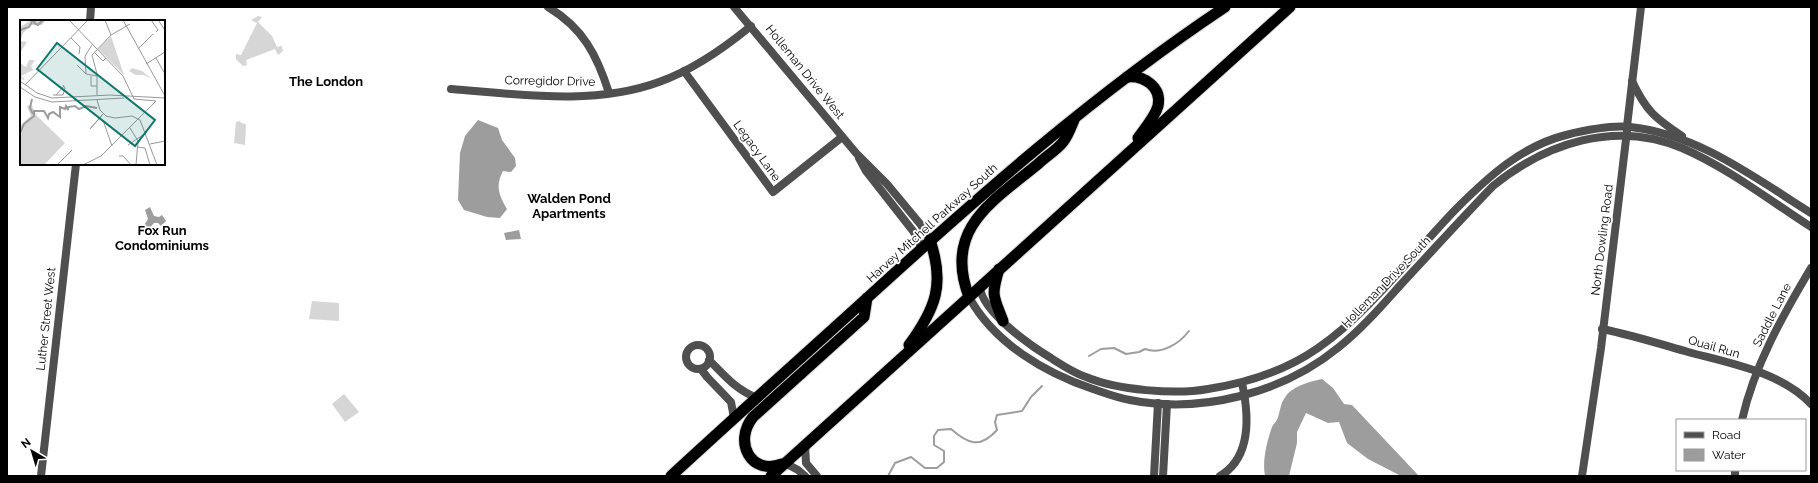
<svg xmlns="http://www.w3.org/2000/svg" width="1818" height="483" font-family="Raleway,sans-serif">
	<rect width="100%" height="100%" fill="#fff"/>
	<g fill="#d6d6d6">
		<path d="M258,16L262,17L258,22L272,36L277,47L282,46L283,51L278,55L275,49L246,60L247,65L243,66L236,59V54L241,55L257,23L251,20Z"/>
		<path d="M240,121L241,123L246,124L245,145L234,143L236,122Z"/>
		<path d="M312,301L339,303V321L309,319Z"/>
		<path d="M344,394L359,412L345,422L332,404Z"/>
	</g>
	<g fill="#9d9d9d">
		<path d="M478,120L498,128L502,140L515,158L516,166L511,172L503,171C495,186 499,195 507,209L500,218L487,217L464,210L458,200L460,153L465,136Z"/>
		<path d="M150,207L154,216L159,217L162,215L166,221L161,226L158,223H154L148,230L143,227L148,219L145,210Z"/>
		<path d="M519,230L521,239L506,240L504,233Z"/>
		<path d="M1322,379L1333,388L1344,404L1352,405L1419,476H1401L1368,459L1347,443L1339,422L1328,423L1306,413L1297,432V443L1289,476H1265C1262,461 1267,441 1272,427C1273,424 1276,422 1277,420C1280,413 1280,405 1284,399C1291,386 1309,382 1322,379Z"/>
	</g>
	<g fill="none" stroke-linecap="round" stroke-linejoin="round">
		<g stroke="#9d9d9d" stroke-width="2">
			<path d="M1089,356L1101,349L1114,348L1126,354L1139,352L1145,349C1161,355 1179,344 1189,331"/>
			<path d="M888,476L895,463L911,457L925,468H937L944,462V451L934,445V436L938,430L951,429C968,444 980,449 997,430L995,422L997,415L1022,411L1031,397L1042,386"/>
		</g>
		<g stroke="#dbdbdb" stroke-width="13">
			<g id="trunk">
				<path d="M1127,77C1144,75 1162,87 1158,106C1155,117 1145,128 1138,138"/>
				<path d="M999,269C991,296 993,295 1003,321"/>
				<path d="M969,297C943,229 992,202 1038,164C1045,157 1057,150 1063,142C1068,136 1071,127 1074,120"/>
				<path d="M909,345C936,308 945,284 930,240"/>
				<path d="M782,464C751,476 733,442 753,417L864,317L867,298"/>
				<path d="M671,476C736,416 801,358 866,299C980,195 1096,93 1225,7"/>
				<path d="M771,476L1290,7"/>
			</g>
		</g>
		<g stroke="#4f4f4f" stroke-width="8">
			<path d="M548,7C583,28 597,55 609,93"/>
			<path d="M684,71L773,192L842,137"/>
			<path d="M451,89C517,94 594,106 659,82C693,70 723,49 751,26"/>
			<path d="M1627,126L1641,7"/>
			<path d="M1602,329C1632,335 1660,344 1688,352C1729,363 1781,372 1811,404"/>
			<circle cx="698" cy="357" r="12"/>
			<path d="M709,360C725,376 735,389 757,398"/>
			<path d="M701,369L707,377L731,402L734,418"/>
			<path d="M1742,420C1754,366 1783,315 1811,268"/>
			<path d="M805,445L806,463L817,476"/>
			<path d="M785,463L798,470L805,476"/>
			<path d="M1154,476L1158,403"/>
			<path d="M1163,476L1167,404"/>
			<path d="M1220,476C1252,457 1249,415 1242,383"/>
			<path d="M1735,476V470"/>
		</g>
		<g stroke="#4f4f4f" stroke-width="8">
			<path d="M734,7L856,153L887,184L921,225L930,240"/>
			<path d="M90,21L91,7"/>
			<path d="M1632,81C1646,111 1655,118 1682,136"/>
			<path d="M859,158L866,171L913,231L918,239L921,249"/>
			<path d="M980,287C982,312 1031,346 1051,358C1062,365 1074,373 1086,377C1117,390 1175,395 1208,389C1247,383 1285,371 1318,348C1370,312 1412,254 1457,208C1489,176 1522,146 1566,135C1586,130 1610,125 1630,127C1698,134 1755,178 1811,213"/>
			<path d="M969,297C994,343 1045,373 1093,389C1105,393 1118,398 1130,400C1202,414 1283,393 1339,347C1364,327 1384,303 1405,280C1434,249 1463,217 1493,186C1546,143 1615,120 1682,148C1728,168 1769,200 1811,227"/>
			<path d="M41,476L76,164"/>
			<path d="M1582,476L1601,348L1627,131"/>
		</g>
		<use href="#trunk" stroke="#000" stroke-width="11"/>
	</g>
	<g text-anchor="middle" stroke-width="3.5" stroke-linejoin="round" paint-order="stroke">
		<g font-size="12" fill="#000" stroke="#fff">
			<text transform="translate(805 72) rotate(51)" y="4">Holleman Drive West</text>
			<text transform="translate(550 81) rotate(1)" y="4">Corregidor Drive</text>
			<text transform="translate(757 151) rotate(54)" y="4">Legacy Lane</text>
			<text transform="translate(932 223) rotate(-42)" y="4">Harvey Mitchell Parkway South</text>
			<text transform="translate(1602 240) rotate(-83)" y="4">North Dowling Road</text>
			<text transform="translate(1386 282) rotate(-46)" y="4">Holleman Drive South</text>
			<text transform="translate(1772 315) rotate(-63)" y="4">Saddle Lane</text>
			<text transform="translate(46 319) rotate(-84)" y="4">Luther Street West</text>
			<text transform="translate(1714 347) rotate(16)" y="4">Quail Run</text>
		</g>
		<g font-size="13" font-weight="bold" fill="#000" stroke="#fff">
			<text x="326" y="86">The London</text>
			<text x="569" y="203">Walden Pond<tspan x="569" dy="15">Apartments</tspan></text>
			<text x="162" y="235">Fox Run<tspan x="162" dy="15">Condominiums</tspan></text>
		</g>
	</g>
	<g transform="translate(20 20)">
		<rect width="145" height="145" fill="#fff"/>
		<path d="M11,0H26L22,5H12L3,13L0,21L7,22L0,33V7ZM91,16L104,55L78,29ZM9,40H15L11,46L13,50L1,56L5,59L3,60L0,58V43L6,47ZM112,48L122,51L132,59L124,55H116L109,51ZM11,84L17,96L45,123L24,145H0V106L11,96L7,86Z" fill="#d6d6d6"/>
		<path fill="none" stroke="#9d9d9d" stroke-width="2" d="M15,0L14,3L18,5L23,0M0,10L9,7L13,0M12,79L10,88L13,94M0,113L4,104L14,96V91H24L28,98L29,94L33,92L40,97V87L45,89L46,86L48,90V87L55,86L59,89L66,86L77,88"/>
		<path fill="none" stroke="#999" stroke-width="1" d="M49,0L103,56L114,79L136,81M85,0L91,15M103,0L145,76M131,0L138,10L136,12M138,0L145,10M51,18L60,27L59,34M118,29L133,14M74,32L83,41L86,38M136,38L145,54M126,44L145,32M57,45L66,54L77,56M66,54L65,36L72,25M71,56V66H77M0,61L17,73L32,78L90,75L145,78M5,65L68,0M0,67L15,77L32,82L104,78M33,75H43L45,68L43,65M36,75L44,66M77,75V54L72,35L91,15L110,4M77,80L80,90L86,96L95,98L112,96L120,100L137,145M83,94L70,109L83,94M83,100L92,126M110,108L118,121L116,145M130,124L145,121M108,125L126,113M117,127L125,128L130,145M99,136H103L111,145M37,145L52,130M63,145L81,136L136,81"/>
		<path fill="#0f766e" fill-opacity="0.15" stroke="#0f766e" stroke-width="2" d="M37,23L135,100L115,126L17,49Z"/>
		<rect width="145" height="145" fill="none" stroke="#000" stroke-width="2"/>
	</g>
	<rect width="1818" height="483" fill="none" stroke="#000000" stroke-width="16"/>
	<rect x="1676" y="419" width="130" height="52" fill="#ffffff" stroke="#999999"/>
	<rect x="1684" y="432" width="20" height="6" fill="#4f4f4f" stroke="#999999"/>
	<text x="1712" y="439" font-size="12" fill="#000000">Road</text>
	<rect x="1684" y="449" width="20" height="12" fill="#9d9d9d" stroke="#999999"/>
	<text x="1712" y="459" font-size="12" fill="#000000">Water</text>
	<g transform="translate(32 451) rotate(322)" stroke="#ffffff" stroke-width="3" paint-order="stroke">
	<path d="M0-3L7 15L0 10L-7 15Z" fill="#000000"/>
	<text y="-6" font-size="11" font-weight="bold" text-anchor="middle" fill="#000000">N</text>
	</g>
</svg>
